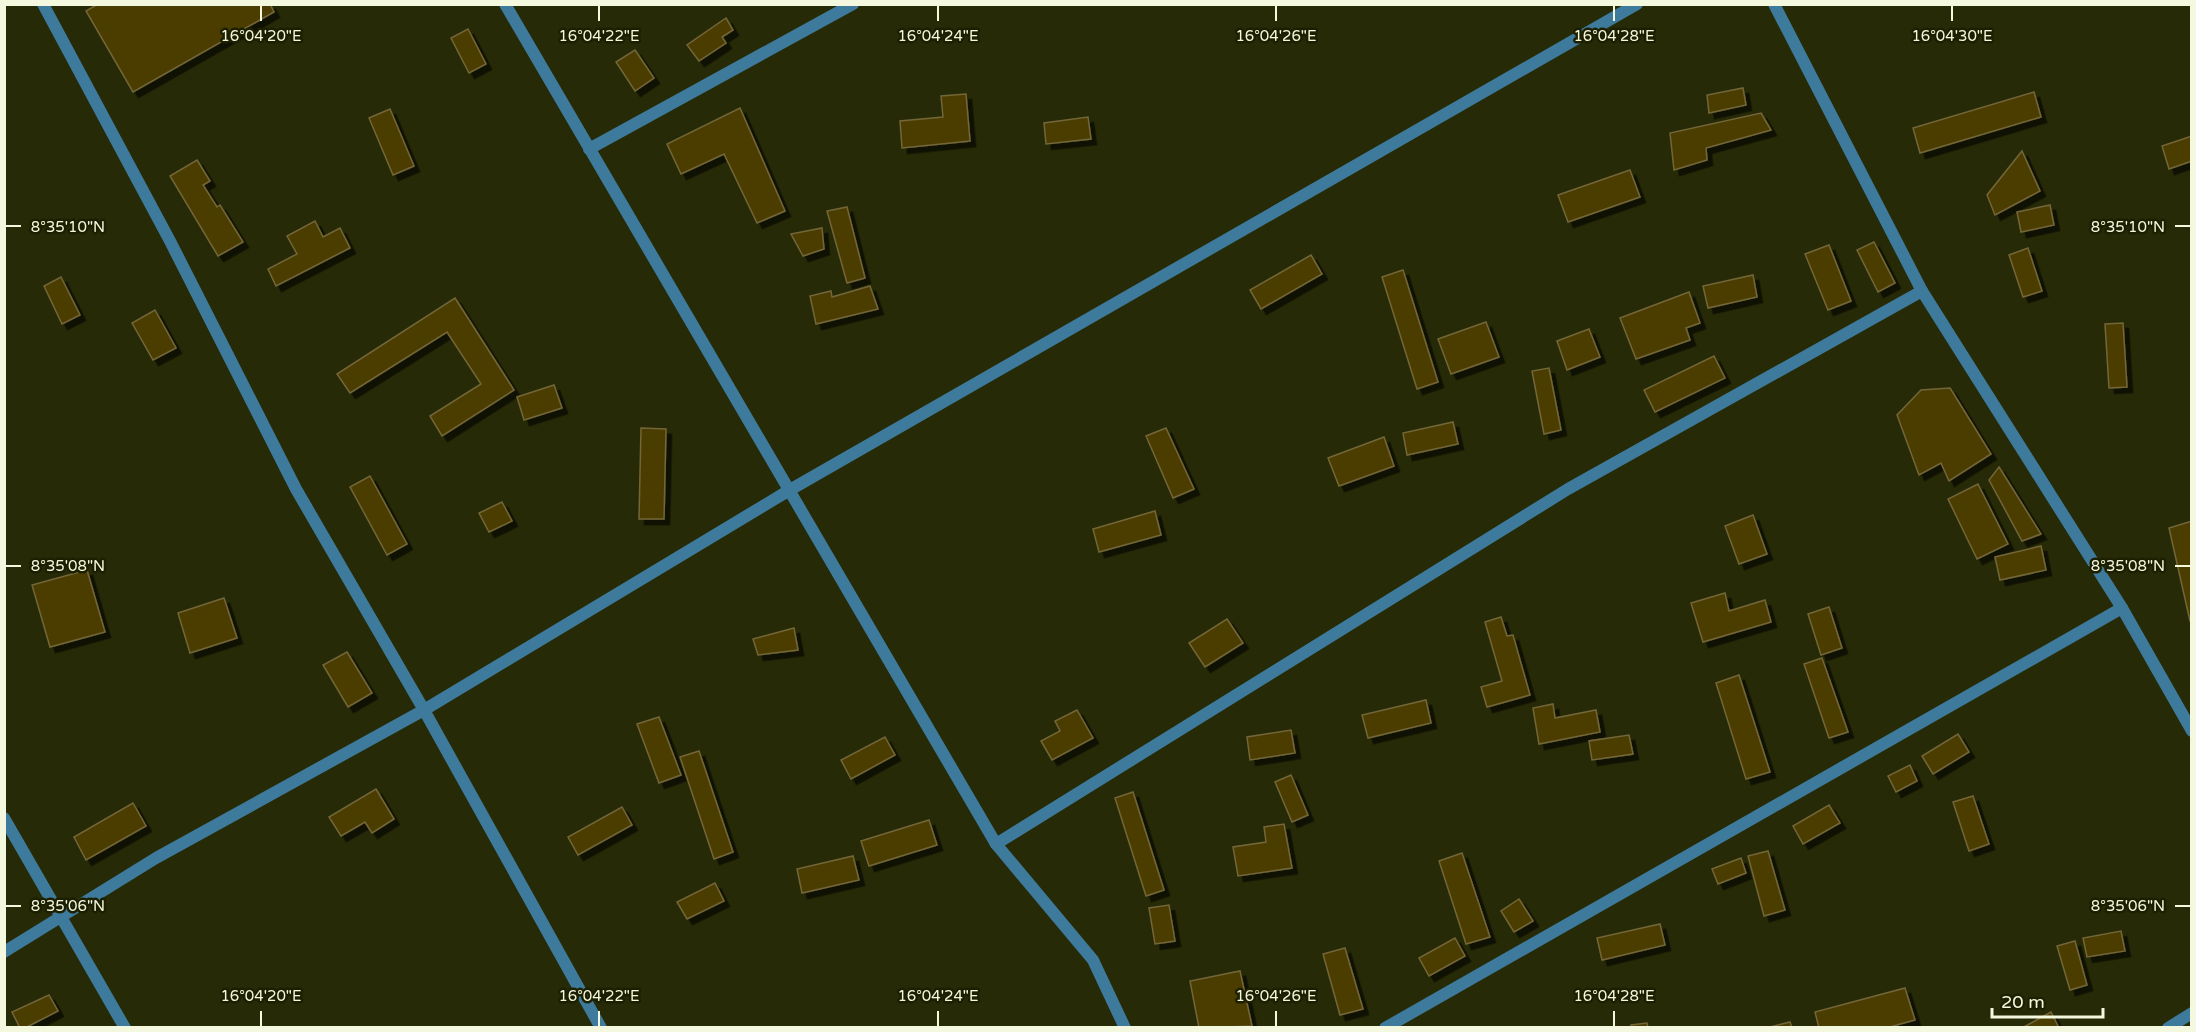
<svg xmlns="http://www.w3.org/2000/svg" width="2196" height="1032" font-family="'Varela Round',sans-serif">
	<defs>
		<filter id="shadow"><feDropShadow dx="5.5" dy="5.5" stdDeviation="0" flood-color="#0009"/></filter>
	</defs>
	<rect width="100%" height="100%" fill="#262a06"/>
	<g fill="#4b3d04" stroke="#736638" stroke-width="1.5" filter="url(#shadow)">
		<path d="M98,4H270L274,12L133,92L86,11Z"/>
		<path d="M726,18L733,30L722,37L726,43L699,61L687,45Z"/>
		<path d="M468,29L486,64L469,73L451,38Z"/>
		<path d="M635,50L654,78L635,91L616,62Z"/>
		<path d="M1743,88L1746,105L1709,113L1707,95Z"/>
		<path d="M2034,92L2041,117L1920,153L1913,128Z"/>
		<path d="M966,94L970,141L902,148L900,121L943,117L941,96Z"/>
		<path d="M740,108L785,211L757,223L724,154L681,174L667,144Z"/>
		<path d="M390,109L414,166L393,175L369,118Z"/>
		<path d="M1761,113L1771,130L1706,148L1707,160L1674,170L1670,133Z"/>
		<path d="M1088,117L1091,139L1046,144L1044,123Z"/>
		<path d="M2192,136V161L2169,169L2162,146Z"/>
		<path d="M2022,151L2040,191L1995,215L1987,195Z"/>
		<path d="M197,160L210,181L203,185L217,207L220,205L243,242L218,256L170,176Z"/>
		<path d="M1630,170L1640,197L1568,222L1558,195Z"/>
		<path d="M2050,205L2054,225L2021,232L2017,212Z"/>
		<path d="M847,207L865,278L847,283L827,211Z"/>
		<path d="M315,221L323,237L340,228L350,248L276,286L268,269L297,254L287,236Z"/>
		<path d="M822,228L824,249L803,256L791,234Z"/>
		<path d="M1874,242L1895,283L1878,292L1857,250Z"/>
		<path d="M1829,245L1851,301L1828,310L1805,254Z"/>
		<path d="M2028,248L2042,291L2023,297L2009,255Z"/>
		<path d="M1311,255L1322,274L1261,309L1250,290Z"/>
		<path d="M1403,270L1438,382L1417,389L1382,277Z"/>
		<path d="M1753,275L1757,297L1708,308L1703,286Z"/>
		<path d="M61,277L80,315L62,324L44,286Z"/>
		<path d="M870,286L878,309L816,324L810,296L831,291L832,297Z"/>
		<path d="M1689,292L1700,323L1686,328L1690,340L1636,359L1620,318Z"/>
		<path d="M455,298L514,390L442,436L430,416L481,384L447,332L350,393L337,374Z"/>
		<path d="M155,310L176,348L153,360L132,323Z"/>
		<path d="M1486,322L1499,357L1451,374L1438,339Z"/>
		<path d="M2123,323L2127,387L2109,388L2105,324Z"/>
		<path d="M1589,329L1600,357L1567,370L1557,341Z"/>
		<path d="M1714,356L1725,378L1655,412L1644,390Z"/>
		<path d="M1549,368L1561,430L1544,434L1532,371Z"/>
		<path d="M554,385L562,408L524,420L517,397Z"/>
		<path d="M1950,388L1991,454L1949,481L1941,463L1919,475L1897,415L1921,390Z"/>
		<path d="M1453,422L1458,444L1407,455L1403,433Z"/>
		<path d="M641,428L666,429L664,519H639Z"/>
		<path d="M1166,428L1194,489L1173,498L1146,436Z"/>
		<path d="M1384,437L1394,466L1339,486L1328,458Z"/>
		<path d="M1999,467L2041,534L2022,541L1989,480Z"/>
		<path d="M370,476L407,544L387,555L350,487Z"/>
		<path d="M1978,484L2008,544L1977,559L1948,499Z"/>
		<path d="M502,502L512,521L489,532L479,513Z"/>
		<path d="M1155,511L1161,535L1099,552L1093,529Z"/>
		<path d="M1753,515L1767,554L1739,564L1725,526Z"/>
		<path d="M2192,521V621H2190L2169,528Z"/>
		<path d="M2041,546L2046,570L2000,580L1995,557Z"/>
		<path d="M87,570L105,632L50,647L32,585Z"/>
		<path d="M1725,593L1729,611L1765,600L1771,622L1703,642L1691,603Z"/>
		<path d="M224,598L237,638L190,653L178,613Z"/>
		<path d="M1829,607L1842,648L1821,655L1808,614Z"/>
		<path d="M1501,617L1507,636L1513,635L1530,695L1487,707L1481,687L1502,681L1485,622Z"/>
		<path d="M1227,619L1243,643L1205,667L1189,643Z"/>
		<path d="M794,628L798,650L758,655L753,639Z"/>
		<path d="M347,652L372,693L348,707L323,665Z"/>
		<path d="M1822,658L1848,732L1829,738L1804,664Z"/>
		<path d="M1739,675L1770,772L1746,779L1716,683Z"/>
		<path d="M1426,700L1431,723L1368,738L1362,715Z"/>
		<path d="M1553,704L1555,718L1596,710L1600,732L1539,744L1533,708Z"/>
		<path d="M1077,710L1093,738L1052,760L1041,741L1060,731L1055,721Z"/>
		<path d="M659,717L681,775L659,783L637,724Z"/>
		<path d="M1291,730L1295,753L1250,760L1247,737Z"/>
		<path d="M1958,734L1969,752L1933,774L1922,756Z"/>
		<path d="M1629,735L1633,754L1592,760L1589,741Z"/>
		<path d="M885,737L895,755L851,779L841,760Z"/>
		<path d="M699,751L733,852L714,859L680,757Z"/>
		<path d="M1910,765L1917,781L1896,792L1888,776Z"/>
		<path d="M1291,775L1308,815L1292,822L1275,782Z"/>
		<path d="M376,789L394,819L372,833L365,822L341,836L329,817Z"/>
		<path d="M1133,792L1164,890L1146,896L1115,798Z"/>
		<path d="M1973,796L1989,844L1969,851L1953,802Z"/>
		<path d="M133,803L146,826L86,860L74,837Z"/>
		<path d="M1829,805L1840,823L1803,844L1793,826Z"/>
		<path d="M622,807L632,825L578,855L568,837Z"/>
		<path d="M929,820L937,845L869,866L861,841Z"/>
		<path d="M1284,824L1292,868L1238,876L1233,847L1266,842L1264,827Z"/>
		<path d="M1768,851L1785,910L1764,916L1748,856Z"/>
		<path d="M1462,853L1490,937L1466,944L1439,861Z"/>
		<path d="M853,856L859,880L802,893L797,869Z"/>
		<path d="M1741,858L1746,873L1718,884L1712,869Z"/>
		<path d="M715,883L724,901L687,919L677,902Z"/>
		<path d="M1519,899L1533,921L1514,932L1501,911Z"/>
		<path d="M1169,905L1175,941L1155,944L1149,908Z"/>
		<path d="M1660,924L1665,945L1602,960L1597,938Z"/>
		<path d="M2121,931L2125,951L2087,957L2083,938Z"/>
		<path d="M1455,938L1465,956L1429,976L1419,958Z"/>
		<path d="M2075,941L2087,985L2070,990L2057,946Z"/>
		<path d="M1345,948L1363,1009L1340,1015L1323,954Z"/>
		<path d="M1240,971L1252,1026L1199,1028L1190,981Z"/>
		<path d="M1905,988L1915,1020L1886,1028H1819L1815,1012Z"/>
		<path d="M49,995L58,1011L25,1028H20L12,1012Z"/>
		<path d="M2051,1012L2059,1028H2022Z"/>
		<path d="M1790,1022L1792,1028H1766Z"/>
		<path d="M1647,1023L1648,1028H1631V1025Z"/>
	</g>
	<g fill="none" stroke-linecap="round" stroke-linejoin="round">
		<g stroke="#3d7a9b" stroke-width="12">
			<path d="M43,4L170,241L296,489L424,710L601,1028"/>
			<path d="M505,4L996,844L1093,960L1125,1028"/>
			<path d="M1774,4L1922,291L2122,608L2192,731"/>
			<path d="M589,149L853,4"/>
			<path d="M4,818L125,1028"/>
			<path d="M996,844L1568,489L1922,291"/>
			<path d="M4,952L156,858L424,710L788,491L1637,4"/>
			<path d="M1385,1028L2122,608"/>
			<path d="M2168,1028L2192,1013"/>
		</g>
	</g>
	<path fill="none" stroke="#f4f8de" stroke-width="2" d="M261,6V21M599,6V21M938,6V21M1276,6V21M1614,6V21M1952,6V21M6,226H21M2175,226H2190M6,566H21M2175,566H2190M6,906H21M2175,906H2190M261,1011V1026M599,1011V1026M938,1011V1026M1276,1011V1026M1614,1011V1026"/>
	<g font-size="15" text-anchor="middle" fill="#f4f8de" stroke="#1d2000" stroke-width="5" stroke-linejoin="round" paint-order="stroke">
		<text x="261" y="41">16°04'20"E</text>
		<text x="599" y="41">16°04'22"E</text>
		<text x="938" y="41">16°04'24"E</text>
		<text x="1276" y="41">16°04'26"E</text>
		<text x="1614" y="41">16°04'28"E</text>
		<text x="1952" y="41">16°04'30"E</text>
		<text x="68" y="232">8°35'10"N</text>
		<text x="2128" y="232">8°35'10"N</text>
		<text x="68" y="571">8°35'08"N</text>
		<text x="2128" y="571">8°35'08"N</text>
		<text x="68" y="911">8°35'06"N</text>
		<text x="2128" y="911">8°35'06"N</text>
		<text x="261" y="1001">16°04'20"E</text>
		<text x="599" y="1001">16°04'22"E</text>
		<text x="938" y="1001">16°04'24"E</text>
		<text x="1276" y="1001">16°04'26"E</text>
		<text x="1614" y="1001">16°04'28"E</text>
	</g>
	<rect width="2196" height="1032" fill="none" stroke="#f4f8de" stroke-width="12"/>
	<path d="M1992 1008v9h111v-9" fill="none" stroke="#f4f8de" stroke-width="3"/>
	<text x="2001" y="1008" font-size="18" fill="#f4f8de" stroke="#1d2000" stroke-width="4.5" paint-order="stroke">20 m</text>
</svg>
